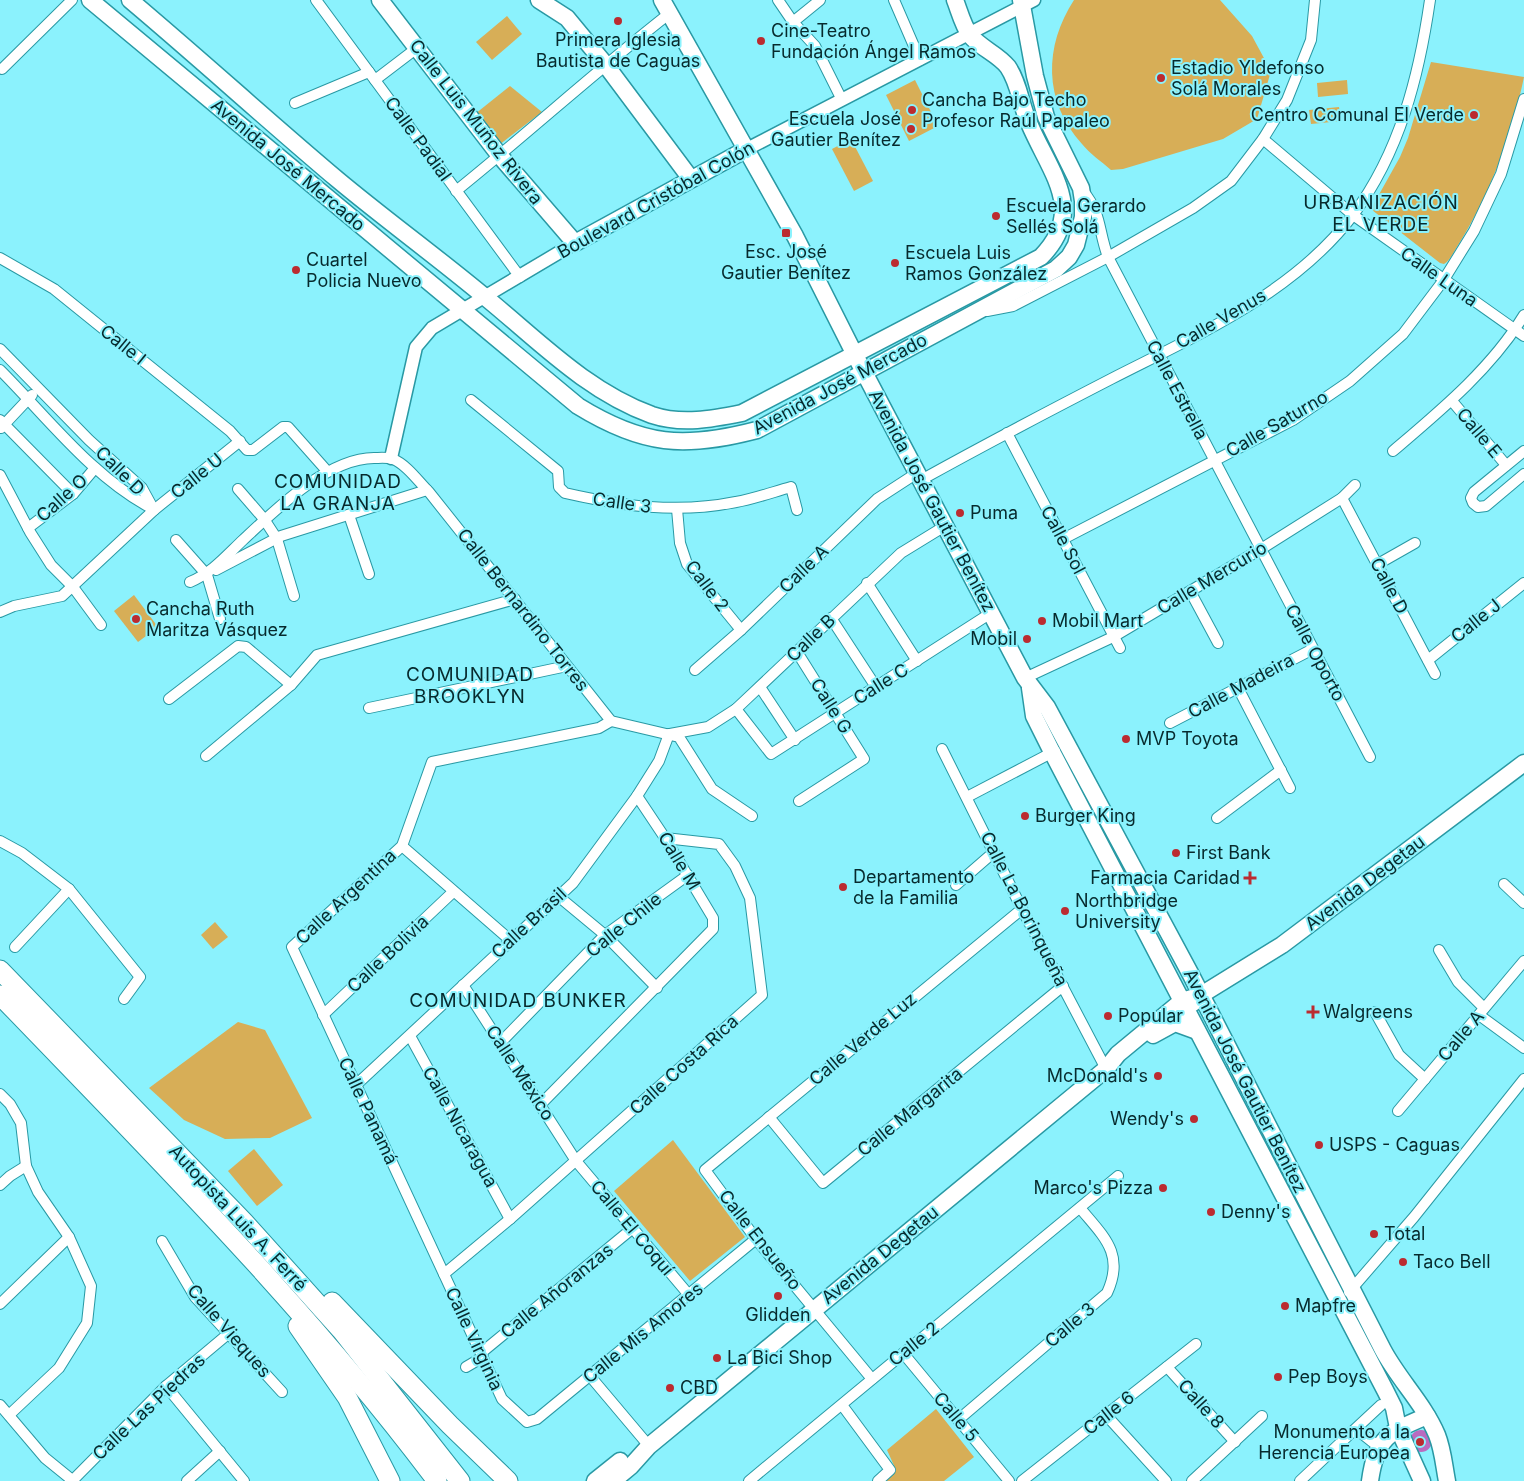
<svg xmlns="http://www.w3.org/2000/svg" width="1524" height="1481" font-family="Inter,sans-serif">
	<rect width="100%" height="100%" fill="#8bf2fd"/>
	<g fill="#d7ae57">
		<path d="M1074,0H1220L1252,36L1271,71L1257,119L1223,139L1123,169L1111,170C1101,161 1090,154 1082,144C1043,101 1044,46 1074,0Z"/>
		<path d="M507,16L522,34L492,60L476,42Z"/>
		<path d="M1431,62L1524,77C1512,135 1491,191 1460,242C1455,249 1451,260 1444,264L1440,263L1372,210V207L1400,157L1408,138Z"/>
		<path d="M915,80L938,126L909,141L886,95Z"/>
		<path d="M1347,80L1348,94L1318,97L1317,83Z"/>
		<path d="M510,86L542,112L499,145L475,114Z"/>
		<path d="M1339,107L1341,121L1311,124L1309,110Z"/>
		<path d="M851,139L873,181L854,191L832,149Z"/>
		<path d="M134,595L158,627L138,642L114,611Z"/>
		<path d="M215,922L228,937L213,949L201,935Z"/>
		<path d="M238,1022L265,1030L312,1118L270,1138L225,1139L184,1120L149,1088Z"/>
		<path d="M673,1140L745,1237L690,1281L614,1191Z"/>
		<path d="M254,1149L283,1185L257,1206L228,1171Z"/>
		<path d="M936,1409L974,1457L944,1481H886L885,1480L896,1470L887,1450Z"/>
	</g>
	<circle fill="#b96bbf" cx="1421" cy="1441" r="11"/>
	<g fill="none" stroke-linecap="round" stroke-linejoin="round">
		<g stroke="#2999a4" stroke-width="12">
			<g id="minor">
				<path d="M316,0L520,277"/>
				<path d="M778,0L793,22L815,46L842,100"/>
				<path d="M894,0L920,60"/>
				<path d="M793,22L820,0"/>
				<path d="M2,69L72,0"/>
				<path d="M375,80L417,48"/>
				<path d="M295,103L369,72"/>
				<path d="M1263,139L1353,215L1524,336"/>
				<path d="M456,191C528,133 597,70 670,13"/>
				<path d="M1083,191C1102,214 1098,230 1108,257L1370,757"/>
				<path d="M0,258L54,289L230,431L247,450H253L283,427H288L327,471"/>
				<path d="M987,311L1013,306L1108,257L1193,208L1231,181L1263,139L1287,100L1311,40L1315,0"/>
				<path d="M0,349L89,440L142,488L154,510"/>
				<path d="M0,370C48,418 92,477 153,509"/>
				<path d="M471,400L558,471L559,487L565,493C622,506 677,514 736,502C754,499 773,492 791,487L797,510"/>
				<path d="M1452,401L1506,465"/>
				<path d="M0,420L73,494"/>
				<path d="M1,428L32,395"/>
				<path d="M1007,433L1120,648"/>
				<path d="M1393,451C1440,411 1491,369 1524,315"/>
				<path d="M1524,451L1474,492L1471,498L1473,503L1478,507L1486,506L1524,474"/>
				<path d="M0,475L30,532L51,565L73,587L101,625"/>
				<path d="M921,480C984,445 1047,412 1111,379C1197,335 1293,294 1353,215C1400,152 1419,76 1430,0"/>
				<path d="M238,489L264,519L277,539L294,596"/>
				<path d="M1342,498L1435,674"/>
				<path d="M677,509L680,543L687,564L741,630"/>
				<path d="M349,515L369,574"/>
				<path d="M28,528L73,494L95,468"/>
				<path d="M1063,539L1293,420L1350,381L1403,334L1443,281L1474,231L1501,174L1524,99"/>
				<path d="M176,540L207,575L220,619"/>
				<path d="M1378,564L1415,543"/>
				<path d="M216,570L281,536L427,490"/>
				<path d="M190,582C212,573 226,556 243,540C275,510 328,458 374,458C379,458 387,457 393,459C407,465 418,481 429,492L611,721L679,737L712,789L752,816"/>
				<path d="M867,583L917,661"/>
				<path d="M1190,591L1218,643"/>
				<path d="M0,612L14,606L62,596L154,510L240,441"/>
				<path d="M831,618L876,687"/>
				<path d="M797,652L864,759L799,801"/>
				<path d="M1428,660L1524,583"/>
				<path d="M695,670L741,630L877,499L917,473"/>
				<path d="M1025,678L1113,637L1261,549L1342,498L1355,485"/>
				<path d="M760,687L795,740"/>
				<path d="M1238,688L1290,788"/>
				<path d="M169,699L238,646L246,647L291,685"/>
				<path d="M369,708L567,666"/>
				<path d="M736,709L771,754L991,613"/>
				<path d="M611,721L599,728L432,762L402,846L292,947L502,1399L527,1422L537,1419L756,1239"/>
				<path d="M1170,723L1313,649"/>
				<path d="M670,734L708,727L736,709L901,553L945,526"/>
				<path d="M942,749L1022,909L1106,1069"/>
				<path d="M206,756L291,685L317,655L515,599"/>
				<path d="M967,797L1055,751"/>
				<path d="M1217,818L1281,770"/>
				<path d="M0,841L22,853L69,889L140,977L124,999"/>
				<path d="M402,846L510,940"/>
				<path d="M1504,884L1524,903"/>
				<path d="M956,885L994,852"/>
				<path d="M558,896L605,935L657,988"/>
				<path d="M15,947L69,889"/>
				<path d="M1439,950L1458,982L1484,1008"/>
				<path d="M463,985L576,1161L689,1295"/>
				<path d="M1375,1012L1399,1055L1425,1079"/>
				<path d="M323,1015L453,892"/>
				<path d="M1479,1015L1524,1048"/>
				<path d="M410,1036L510,1219"/>
				<path d="M501,1042L605,935L688,875"/>
				<path d="M356,1085L573,883L637,796L659,761L669,734"/>
				<path d="M0,1094L10,1104L21,1123L26,1166L38,1192L69,1237L91,1286L87,1323L59,1368L9,1415"/>
				<path d="M541,1104L713,929V918L665,838L637,796"/>
				<path d="M1398,1111L1524,961"/>
				<path d="M769,1117L823,1183L1063,986"/>
				<path d="M0,1185L10,1176L26,1166"/>
				<path d="M162,1241L195,1297L282,1392"/>
				<path d="M444,1274L510,1219L762,995L750,898L735,866L719,844L665,838"/>
				<path d="M1349,1292L1414,1217L1524,1079"/>
				<path d="M0,1304L69,1237"/>
				<path d="M481,1353L633,1228"/>
				<path d="M903,1353L1009,1481"/>
				<path d="M466,1367L483,1357"/>
				<path d="M1167,1367L1235,1442"/>
				<path d="M590,1376L649,1446"/>
				<path d="M872,1379L756,1239L705,1170L1022,909"/>
				<path d="M166,1386L244,1481"/>
				<path d="M0,1405L45,1458L72,1480"/>
				<path d="M842,1405L890,1470L878,1481"/>
				<path d="M1106,1415L1166,1481"/>
				<path d="M958,1420L1107,1293C1125,1254 1104,1237 1080,1208"/>
				<path d="M1352,1432L1381,1405"/>
				<path d="M72,1481L166,1386L228,1334"/>
				<path d="M187,1481L220,1451"/>
				<path d="M749,1481L1118,1176"/>
				<path d="M1022,1481L1196,1344"/>
				<path d="M1192,1481L1262,1416"/>
				<path d="M1300,1481L1352,1432H1360L1379,1447"/>
			</g>
		</g>
		<g stroke="#2999a4" stroke-width="15">
			<g id="tertiary">
				<path d="M745,150L1034,0"/>
				<path d="M391,458L416,347L432,328L575,243"/>
			</g>
		</g>
		<g stroke="#2999a4" stroke-width="19">
			<g id="primary">
				<path d="M90,0L578,406C643,446 684,449 757,430L1056,269L1069,257L1076,245L1083,217V201L1081,188L1046,117L1035,76L1021,0"/>
				<path d="M130,0C200,59 268,121 338,180C386,220 437,257 485,297C538,340 586,391 652,415C682,425 712,419 742,413L1041,257C1087,210 1050,173 1029,123C1020,104 1020,85 1008,67C998,54 980,48 970,35C963,26 959,10 955,0"/>
				<path d="M380,0L500,156L575,243L745,150"/>
				<path d="M539,0L567,18L605,64L691,179"/>
				<path d="M662,0L795,236L855,355L1025,678L1047,707L1190,973L1383,1350C1399,1380 1424,1404 1437,1435C1443,1450 1444,1466 1447,1481"/>
				<path d="M1030,688L1034,716L1052,752L1385,1390L1394,1408L1398,1428L1422,1481"/>
				<path d="M1193,1003L1201,995L1282,945L1524,763"/>
				<path d="M1153,1035L1175,1023L1197,1031"/>
				<path d="M595,1481L620,1461"/>
				<path d="M613,1481L631,1466L649,1446L1106,1069L1118,1054L1182,1001L1192,998"/>
				<path d="M1370,1481C1376,1437 1389,1432 1427,1416"/>
			</g>
		</g>
		<g stroke="#2999a4" stroke-width="21">
			<g id="motorway">
				<path d="M0,970L244,1222L342,1331L460,1481"/>
				<path d="M0,995C151,1152 306,1306 437,1481"/>
				<path d="M332,1302L450,1425L508,1481"/>
				<path d="M298,1326L347,1397L390,1481"/>
			</g>
		</g>
		<use href="#minor" stroke="#fff" stroke-width="10"/>
		<use href="#tertiary" stroke="#fff" stroke-width="12"/>
		<use href="#primary" stroke="#fff" stroke-width="16"/>
		<use href="#motorway" stroke="#fff" stroke-width="19"/>
	</g>
	<g fill="#bb2b30" stroke="#8bf2fd" stroke-width="2">
		<circle cx="618" cy="21" r="5"/>
		<circle cx="761" cy="41" r="5"/>
		<circle cx="1161" cy="78" r="5"/>
		<circle cx="912" cy="110" r="5"/>
		<circle cx="1474" cy="115" r="5"/>
		<circle cx="911" cy="129" r="5"/>
		<circle cx="996" cy="216" r="5"/>
		<rect x="781" y="228" width="10" height="10" rx="2.5"/>
		<circle cx="895" cy="263" r="5"/>
		<circle cx="296" cy="270" r="5"/>
		<circle cx="960" cy="513" r="5"/>
		<circle cx="136" cy="619" r="5"/>
		<circle cx="1042" cy="621" r="5"/>
		<circle cx="1027" cy="639" r="5"/>
		<circle cx="1126" cy="739" r="5"/>
		<circle cx="1025" cy="816" r="5"/>
		<circle cx="1176" cy="853" r="5"/>
		<path d="M1247.5 870.5h5v5h5v5h-5v5h-5v-5h-5v-5h5z"/>
		<circle cx="843" cy="887" r="5"/>
		<circle cx="1065" cy="911" r="5"/>
		<path d="M1310.5 1004.5h5v5h5v5h-5v5h-5v-5h-5v-5h5z"/>
		<circle cx="1108" cy="1016" r="5"/>
		<circle cx="1158" cy="1076" r="5"/>
		<circle cx="1194" cy="1119" r="5"/>
		<circle cx="1319" cy="1145" r="5"/>
		<circle cx="1163" cy="1188" r="5"/>
		<circle cx="1211" cy="1212" r="5"/>
		<circle cx="1374" cy="1234" r="5"/>
		<circle cx="1403" cy="1262" r="5"/>
		<circle cx="778" cy="1296" r="5"/>
		<circle cx="1285" cy="1306" r="5"/>
		<circle cx="717" cy="1358" r="5"/>
		<circle cx="1278" cy="1377" r="5"/>
		<circle cx="670" cy="1388" r="5"/>
		<circle cx="1420" cy="1442" r="5"/>
	</g>
	<g text-anchor="middle" stroke-width="4" stroke-linejoin="round" paint-order="stroke">
		<g font-size="18" fill="#072a2d" stroke="#8bf2fd" text-anchor="start">
			<text x="771" y="37">Cine-Teatro<tspan x="771" dy="21">Fundación Ángel Ramos</tspan></text>
			<text x="618" y="46" text-anchor="middle">Primera Iglesia<tspan x="618" dy="21">Bautista de Caguas</tspan></text>
			<text x="1171" y="74">Estadio Yldefonso<tspan x="1171" dy="21">Solá Morales</tspan></text>
			<text x="922" y="106">Cancha Bajo Techo<tspan x="922" dy="21">Profesor Raúl Papaleo</tspan></text>
			<text x="1464" y="121" text-anchor="end">Centro Comunal El Verde</text>
			<text x="901" y="125" text-anchor="end">Escuela José<tspan x="901" dy="21">Gautier Benítez</tspan></text>
			<text x="1006" y="212">Escuela Gerardo<tspan x="1006" dy="21">Sellés Solá</tspan></text>
			<text x="786" y="258" text-anchor="middle">Esc. José<tspan x="786" dy="21">Gautier Benítez</tspan></text>
			<text x="905" y="259">Escuela Luis<tspan x="905" dy="21">Ramos González</tspan></text>
			<text x="306" y="266">Cuartel<tspan x="306" dy="21">Policia Nuevo</tspan></text>
			<text x="970" y="519">Puma</text>
			<text x="146" y="615">Cancha Ruth<tspan x="146" dy="21">Maritza Vásquez</tspan></text>
			<text x="1052" y="627">Mobil Mart</text>
			<text x="1017" y="645" text-anchor="end">Mobil</text>
			<text x="1136" y="745">MVP Toyota</text>
			<text x="1035" y="822">Burger King</text>
			<text x="1186" y="859">First Bank</text>
			<text x="853" y="883">Departamento<tspan x="853" dy="21">de la Familia</tspan></text>
			<text x="1240" y="884" text-anchor="end">Farmacia Caridad</text>
			<text x="1075" y="907">Northbridge<tspan x="1075" dy="21">University</tspan></text>
			<text x="1323" y="1018">Walgreens</text>
			<text x="1118" y="1022">Popular</text>
			<text x="1148" y="1082" text-anchor="end">McDonald's</text>
			<text x="1184" y="1125" text-anchor="end">Wendy's</text>
			<text x="1329" y="1151">USPS - Caguas</text>
			<text x="1153" y="1194" text-anchor="end">Marco's Pizza</text>
			<text x="1221" y="1218">Denny's</text>
			<text x="1384" y="1240">Total</text>
			<text x="1413" y="1268">Taco Bell</text>
			<text x="1295" y="1312">Mapfre</text>
			<text x="778" y="1321" text-anchor="middle">Glidden</text>
			<text x="727" y="1364">La Bici Shop</text>
			<text x="1288" y="1383">Pep Boys</text>
			<text x="680" y="1394">CBD</text>
			<text x="1410" y="1438" text-anchor="end">Monumento a la<tspan x="1410" dy="21">Herencia Europea</tspan></text>
		</g>
		<g font-size="18" fill="#072a2d" stroke="#8bf2fd">
			<text transform="translate(476 122) rotate(52)" y="6">Calle Luis Muñoz Rivera</text>
			<text transform="translate(418 139) rotate(54)" y="6">Calle Padial</text>
			<text transform="translate(288 165) rotate(40)" y="6">Avenida José Mercado</text>
			<text transform="translate(656 200) rotate(-29)" y="6">Boulevard Cristóbal Colón</text>
			<text transform="translate(1439 277) rotate(35)" y="6">Calle Luna</text>
			<text transform="translate(1221 319) rotate(-30)" y="6">Calle Venus</text>
			<text transform="translate(123 345) rotate(39)" y="6">Calle I</text>
			<text transform="translate(840 384) rotate(-28)" y="6">Avenida José Mercado</text>
			<text transform="translate(1177 390) rotate(62)" y="6">Calle Estrella</text>
			<text transform="translate(1277 424) rotate(-30)" y="6">Calle Saturno</text>
			<text transform="translate(1479 433) rotate(50)" y="6">Calle E</text>
			<text transform="translate(120 471) rotate(45)" y="6">Calle D</text>
			<text transform="translate(197 476) rotate(-39)" y="6">Calle U</text>
			<text transform="translate(62 498) rotate(-42)" y="6">Calle O</text>
			<text transform="translate(932 501) rotate(62)" y="6">Avenida José Gautier Benítez</text>
			<text transform="translate(622 503) rotate(8)" y="6">Calle 3</text>
			<text transform="translate(1063 540) rotate(62)" y="6">Calle Sol</text>
			<text transform="translate(804 569) rotate(-44)" y="6">Calle A</text>
			<text transform="translate(1212 578) rotate(-31)" y="6">Calle Mercurio</text>
			<text transform="translate(707 586) rotate(53)" y="6">Calle 2</text>
			<text transform="translate(1389 586) rotate(62)" y="6">Calle D</text>
			<text transform="translate(523 610) rotate(52)" y="6">Calle Bernardino Torres</text>
			<text transform="translate(1476 621) rotate(-39)" y="6">Calle J</text>
			<text transform="translate(811 638) rotate(-44)" y="6">Calle B</text>
			<text transform="translate(1315 653) rotate(62)" y="6">Calle Oporto</text>
			<text transform="translate(881 684) rotate(-32)" y="6">Calle C</text>
			<text transform="translate(1241 686) rotate(-28)" y="6">Calle Madeira</text>
			<text transform="translate(831 706) rotate(58)" y="6">Calle G</text>
			<text transform="translate(679 861) rotate(59)" y="6">Calle M</text>
			<text transform="translate(1365 883) rotate(-37)" y="6">Avenida Degetau</text>
			<text transform="translate(346 897) rotate(-43)" y="6">Calle Argentina</text>
			<text transform="translate(1024 909) rotate(63)" y="6">Calle La Borinqueña</text>
			<text transform="translate(529 923) rotate(-43)" y="6">Calle Brasil</text>
			<text transform="translate(624 925) rotate(-39)" y="6">Calle Chile</text>
			<text transform="translate(388 954) rotate(-43)" y="6">Calle Bolivia</text>
			<text transform="translate(1461 1036) rotate(-50)" y="6">Calle A</text>
			<text transform="translate(863 1039) rotate(-40)" y="6">Calle Verde Luz</text>
			<text transform="translate(684 1065) rotate(-42)" y="6">Calle Costa Rica</text>
			<text transform="translate(520 1073) rotate(57)" y="6">Calle México</text>
			<text transform="translate(1245 1081) rotate(63)" y="6">Avenida José Gautier Benítez</text>
			<text transform="translate(368 1111) rotate(65)" y="6">Calle Panamá</text>
			<text transform="translate(910 1112) rotate(-39)" y="6">Calle Margarita</text>
			<text transform="translate(460 1127) rotate(61)" y="6">Calle Nicaragua</text>
			<text transform="translate(238 1218) rotate(47)" y="6">Autopista Luis A. Ferré</text>
			<text transform="translate(632 1228) rotate(50)" y="6">Calle El Coquí</text>
			<text transform="translate(760 1240) rotate(52)" y="6">Calle Ensueño</text>
			<text transform="translate(880 1255) rotate(-39)" y="6">Avenida Degetau</text>
			<text transform="translate(557 1291) rotate(-39)" y="6">Calle Añoranzas</text>
			<text transform="translate(1070 1325) rotate(-40)" y="6">Calle 3</text>
			<text transform="translate(229 1331) rotate(49)" y="6">Calle Vieques</text>
			<text transform="translate(643 1333) rotate(-39)" y="6">Calle Mis Amores</text>
			<text transform="translate(474 1339) rotate(65)" y="6">Calle Virginia</text>
			<text transform="translate(914 1344) rotate(-39)" y="6">Calle 2</text>
			<text transform="translate(1201 1404) rotate(48)" y="6">Calle 8</text>
			<text transform="translate(149 1407) rotate(-43)" y="6">Calle Las Piedras</text>
			<text transform="translate(1109 1413) rotate(-38)" y="6">Calle 6</text>
			<text transform="translate(956 1417) rotate(50)" y="6">Calle 5</text>
		</g>
		<g font-size="19" letter-spacing="1" fill="#072a2d" stroke="#8bf2fd">
			<text x="1381" y="209">URBANIZACIÓN<tspan x="1381" dy="22">EL VERDE</tspan></text>
			<text x="338" y="488">COMUNIDAD<tspan x="338" dy="22">LA GRANJA</tspan></text>
			<text x="470" y="681">COMUNIDAD<tspan x="470" dy="22">BROOKLYN</tspan></text>
			<text x="518" y="1007">COMUNIDAD BUNKER</text>
		</g>
	</g>
</svg>
